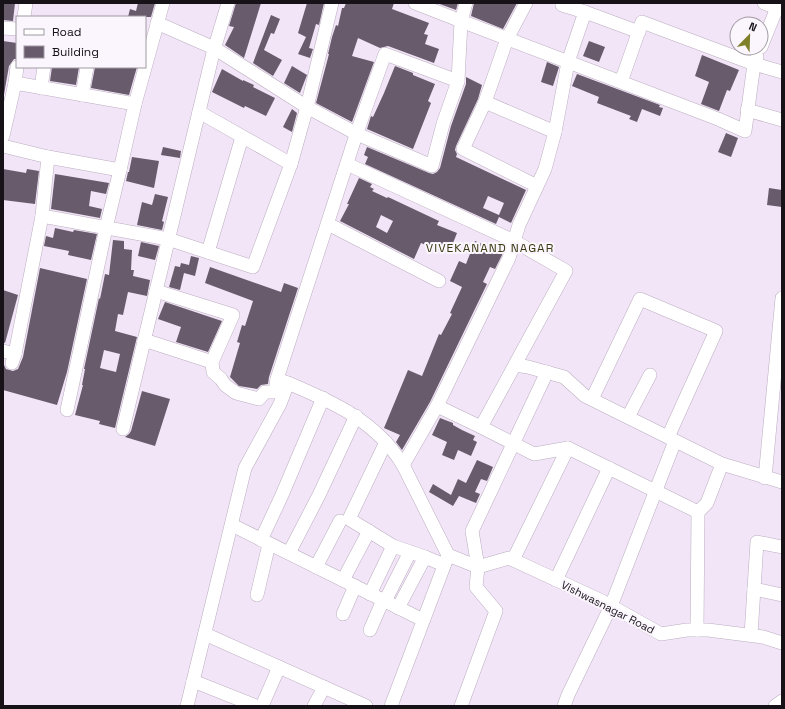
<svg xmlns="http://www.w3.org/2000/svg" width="785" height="709" font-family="'Space Grotesk',sans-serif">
	<rect width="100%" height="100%" fill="#f3e5f8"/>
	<g fill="#685c6c" fill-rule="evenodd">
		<path d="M3,3H15L13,21L3,20Z"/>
		<path d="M138,3H155L151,17H128L130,9L136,11Z"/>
		<path d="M236,3H261L244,58L225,45L234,27L229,26Z"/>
		<path d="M307,3H324L319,25L316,24L309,48L313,49L310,58L298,54L306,37L298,33Z"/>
		<path d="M346,3H394L392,9L429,23L424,34L428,35L425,44L439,49L434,63L388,46L380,48L358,38L352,56L374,62L352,122L316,103L329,54H328L332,37L336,25L338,26L342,8H344Z"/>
		<path d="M437,3H458L456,10Z"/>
		<path d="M474,3H517L503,29L471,16Z"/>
		<path d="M271,15L280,19L274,34L271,33L264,50L282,60L273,76L253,63Z"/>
		<path d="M3,41L17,43L16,59H14L9,66L3,100Z"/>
		<path d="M589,41L605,47L599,62L583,56Z"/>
		<path d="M702,55L739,70L730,91L727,90L719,111L701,104L709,82L695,76Z"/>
		<path d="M547,62L559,67L553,86L541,82Z"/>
		<path d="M292,66L307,75L300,93L284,83Z"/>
		<path d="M395,66L413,73V75L435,84L428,101L431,103L413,149L367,129L371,116L373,117L384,93Z"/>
		<path d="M52,67H79L76,85L50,81Z"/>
		<path d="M95,67H137L129,95L91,88Z"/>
		<path d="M222,69L243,81V80L254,85L253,87L275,98L266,116L245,106L244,108L212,92Z"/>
		<path d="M577,74L660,105L659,107L663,108L660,116L642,109L637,122L629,119L631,116L597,103L599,97L572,86Z"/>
		<path d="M466,77L482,85L478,99L456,146L455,150L457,154L456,157L526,190L511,223L499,217L496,224L365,164L368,157L364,155L367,147L429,173L433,174L437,172L440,168L451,126L466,84ZM488,196L504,203L499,215L483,208Z"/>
		<path d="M292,109L297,113L292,132L283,127Z"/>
		<path d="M726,133L738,138L731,157L718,152Z"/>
		<path d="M163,147L181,151L180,158L161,155Z"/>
		<path d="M132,157L159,161L154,188L126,181L128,172H129Z"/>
		<path d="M3,169L26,173L27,169L39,171L35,204L3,200Z"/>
		<path d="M55,174L109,183L106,194L91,191L89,206L102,209L100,218L51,209Z"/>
		<path d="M359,178L372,184L370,187L374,189L372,191L387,198L388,197L439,221L437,225L457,233L451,248L446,246L443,252L421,243L414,259L340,221L349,204H347ZM381,215L393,221L387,233L376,227Z"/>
		<path d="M769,188L782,190V207L767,205Z"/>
		<path d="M155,194L168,197L162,221L164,222L162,230L137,225L142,202L152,205Z"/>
		<path d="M55,228L73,232L74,230L97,234L91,260L68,255L69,251L44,246L46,236L53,238Z"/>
		<path d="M113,240L124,241V249L132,250L131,270H134L133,276L150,280L147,296L128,292L123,315L118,314L115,331L137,337L115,428L99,424L100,421L75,415L83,385H82L85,369H84L99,298L100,299L105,274L109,275ZM104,350L120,354L116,372L100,368Z"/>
		<path d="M475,241L494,249L495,247L503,250L502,255L495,269L490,267L483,282L487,284L430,402L402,450L396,442L400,435L384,428L408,370L422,376L439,334L441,335L452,314L450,313L462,287L450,281L459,261L466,264Z"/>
		<path d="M141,242L159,246L155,260L138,256Z"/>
		<path d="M191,256L199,258L195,276L184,273L180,290L169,287L175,266L180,267L181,263L189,265Z"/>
		<path d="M210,267L281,292L284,283L298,288L269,377L268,384L261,385L257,389L239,386L230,377L240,343L237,342L242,325L245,326L253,301L205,283Z"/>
		<path d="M40,268L87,279L67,372L57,405L3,390V360L4,361V365L6,369L13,371L18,369L23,357Z"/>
		<path d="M3,290L18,295L5,343L3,342Z"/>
		<path d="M165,302L222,321L208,352L176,342L181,327L158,319Z"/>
		<path d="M142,391L170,399L155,446L125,437L129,434L131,431Z"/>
		<path d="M440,418L453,423V425L462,430L475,436L473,440L477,442L471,456L458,450L454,460L442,455L447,442L432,435Z"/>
		<path d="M477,460L493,467L487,481L481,479L475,492L480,494L476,503L459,496L453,506L429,492L433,484L451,495L458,479L466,483Z"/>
	</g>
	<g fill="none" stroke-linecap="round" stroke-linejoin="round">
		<g stroke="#bbaec0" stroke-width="14">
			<g id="minor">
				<path d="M466,3L461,21L718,119L745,131L754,64L642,22L621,82"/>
				<path d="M764,3L782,10"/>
				<path d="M562,5L585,12L639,32"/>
				<path d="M24,17L26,3"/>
				<path d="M157,23L214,48L307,107L357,134L432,166L443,124L458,81"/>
				<path d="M3,28L17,29"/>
				<path d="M761,47L779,3"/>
				<path d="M757,57L754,64L782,72"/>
				<path d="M15,83L17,67"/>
				<path d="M41,88L44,67"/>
				<path d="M82,95L87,67"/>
				<path d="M485,102L507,39L526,3"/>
				<path d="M135,104L163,3"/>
				<path d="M747,110L782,120"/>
				<path d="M199,112L291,164"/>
				<path d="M3,136L15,83L135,104L120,170L48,157L3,146"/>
				<path d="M48,157L42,216L168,239L253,267L291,164L307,107L332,3"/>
				<path d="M347,164L514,241L566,271L481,427L437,406"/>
				<path d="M537,186L463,149L485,102L555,132"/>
				<path d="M328,224L439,281"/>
				<path d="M208,252L242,137"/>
				<path d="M156,291L233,315L212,362L213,372L221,379L225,385L236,393L259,399L265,392H275L277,379"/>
				<path d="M144,340L212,362"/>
				<path d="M3,351L15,354"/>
				<path d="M12,363L15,354L42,216"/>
				<path d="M515,365L528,367L564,377L585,396L722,464L782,482"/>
				<path d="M288,383L277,379L356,135L385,54L458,81L461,21L415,3"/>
				<path d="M592,399L640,299L716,331L668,437"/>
				<path d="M67,410L106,228L120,170"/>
				<path d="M628,417L650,375"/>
				<path d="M481,427L534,454L568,448"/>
				<path d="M123,429L213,53L228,3"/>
				<path d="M386,442L349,519L393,546L425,557L444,565"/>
				<path d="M403,465L437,406L509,258L519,225L545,169L555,132L568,62L585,12"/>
				<path d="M765,478L782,298"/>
				<path d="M698,512L707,503L722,464"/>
				<path d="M232,525L423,620"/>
				<path d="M261,540L282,495L323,398"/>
				<path d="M289,553L319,495L356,416"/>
				<path d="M513,560L568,448L698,512L697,630"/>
				<path d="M316,567L340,521"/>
				<path d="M343,580L369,531"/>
				<path d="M556,580L609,468"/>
				<path d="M754,589L782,595"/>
				<path d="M370,594L393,546"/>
				<path d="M257,595L269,544"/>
				<path d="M385,601L410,552"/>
				<path d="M398,608L425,557"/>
				<path d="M343,614L355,586"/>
				<path d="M370,630L383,600"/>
				<path d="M205,634L366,706"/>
				<path d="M751,635L757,542L782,547"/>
				<path d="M193,681L256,706"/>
				<path d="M187,706L245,468L280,404L288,383C333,402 376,421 403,465L448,555L478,567L509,558L602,601L661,634L687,630H708L763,637L782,643"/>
				<path d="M262,706L279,667"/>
				<path d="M314,706L324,687"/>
				<path d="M391,706L447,558"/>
				<path d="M461,706L496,611L476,587L478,567L472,531L547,372"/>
				<path d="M564,706L568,695L611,606L675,441"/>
				<path d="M775,706L782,701"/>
			</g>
		</g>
		<use href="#minor" stroke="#fff" stroke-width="13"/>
	</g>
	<g text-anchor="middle" stroke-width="4" stroke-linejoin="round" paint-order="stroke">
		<g font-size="11" fill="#171218" stroke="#fbf5fd">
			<text transform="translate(608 607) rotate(27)" y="4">Vishwasnagar Road</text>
		</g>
		<g font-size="12" letter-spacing="1" fill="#393a11" stroke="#fbf5fd">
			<text x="490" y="252">VIVEKANAND NAGAR</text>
		</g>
	</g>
	<rect width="785" height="709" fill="none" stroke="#171218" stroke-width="8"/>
	<rect x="16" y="16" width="130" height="52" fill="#fbf5fd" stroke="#a09aa1"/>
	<rect x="24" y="29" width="20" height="6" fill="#ffffff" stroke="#a09aa1"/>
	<text x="52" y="36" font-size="12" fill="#171218">Road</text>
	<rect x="24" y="46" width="20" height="12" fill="#685c6c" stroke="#a09aa1"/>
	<text x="52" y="56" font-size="12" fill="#171218">Building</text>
	<g transform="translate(749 36) rotate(23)"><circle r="19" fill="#fbf5fd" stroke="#a09aa1"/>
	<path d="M0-3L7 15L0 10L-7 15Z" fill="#7e802a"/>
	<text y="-6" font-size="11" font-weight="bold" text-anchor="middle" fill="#171218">N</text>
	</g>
</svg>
